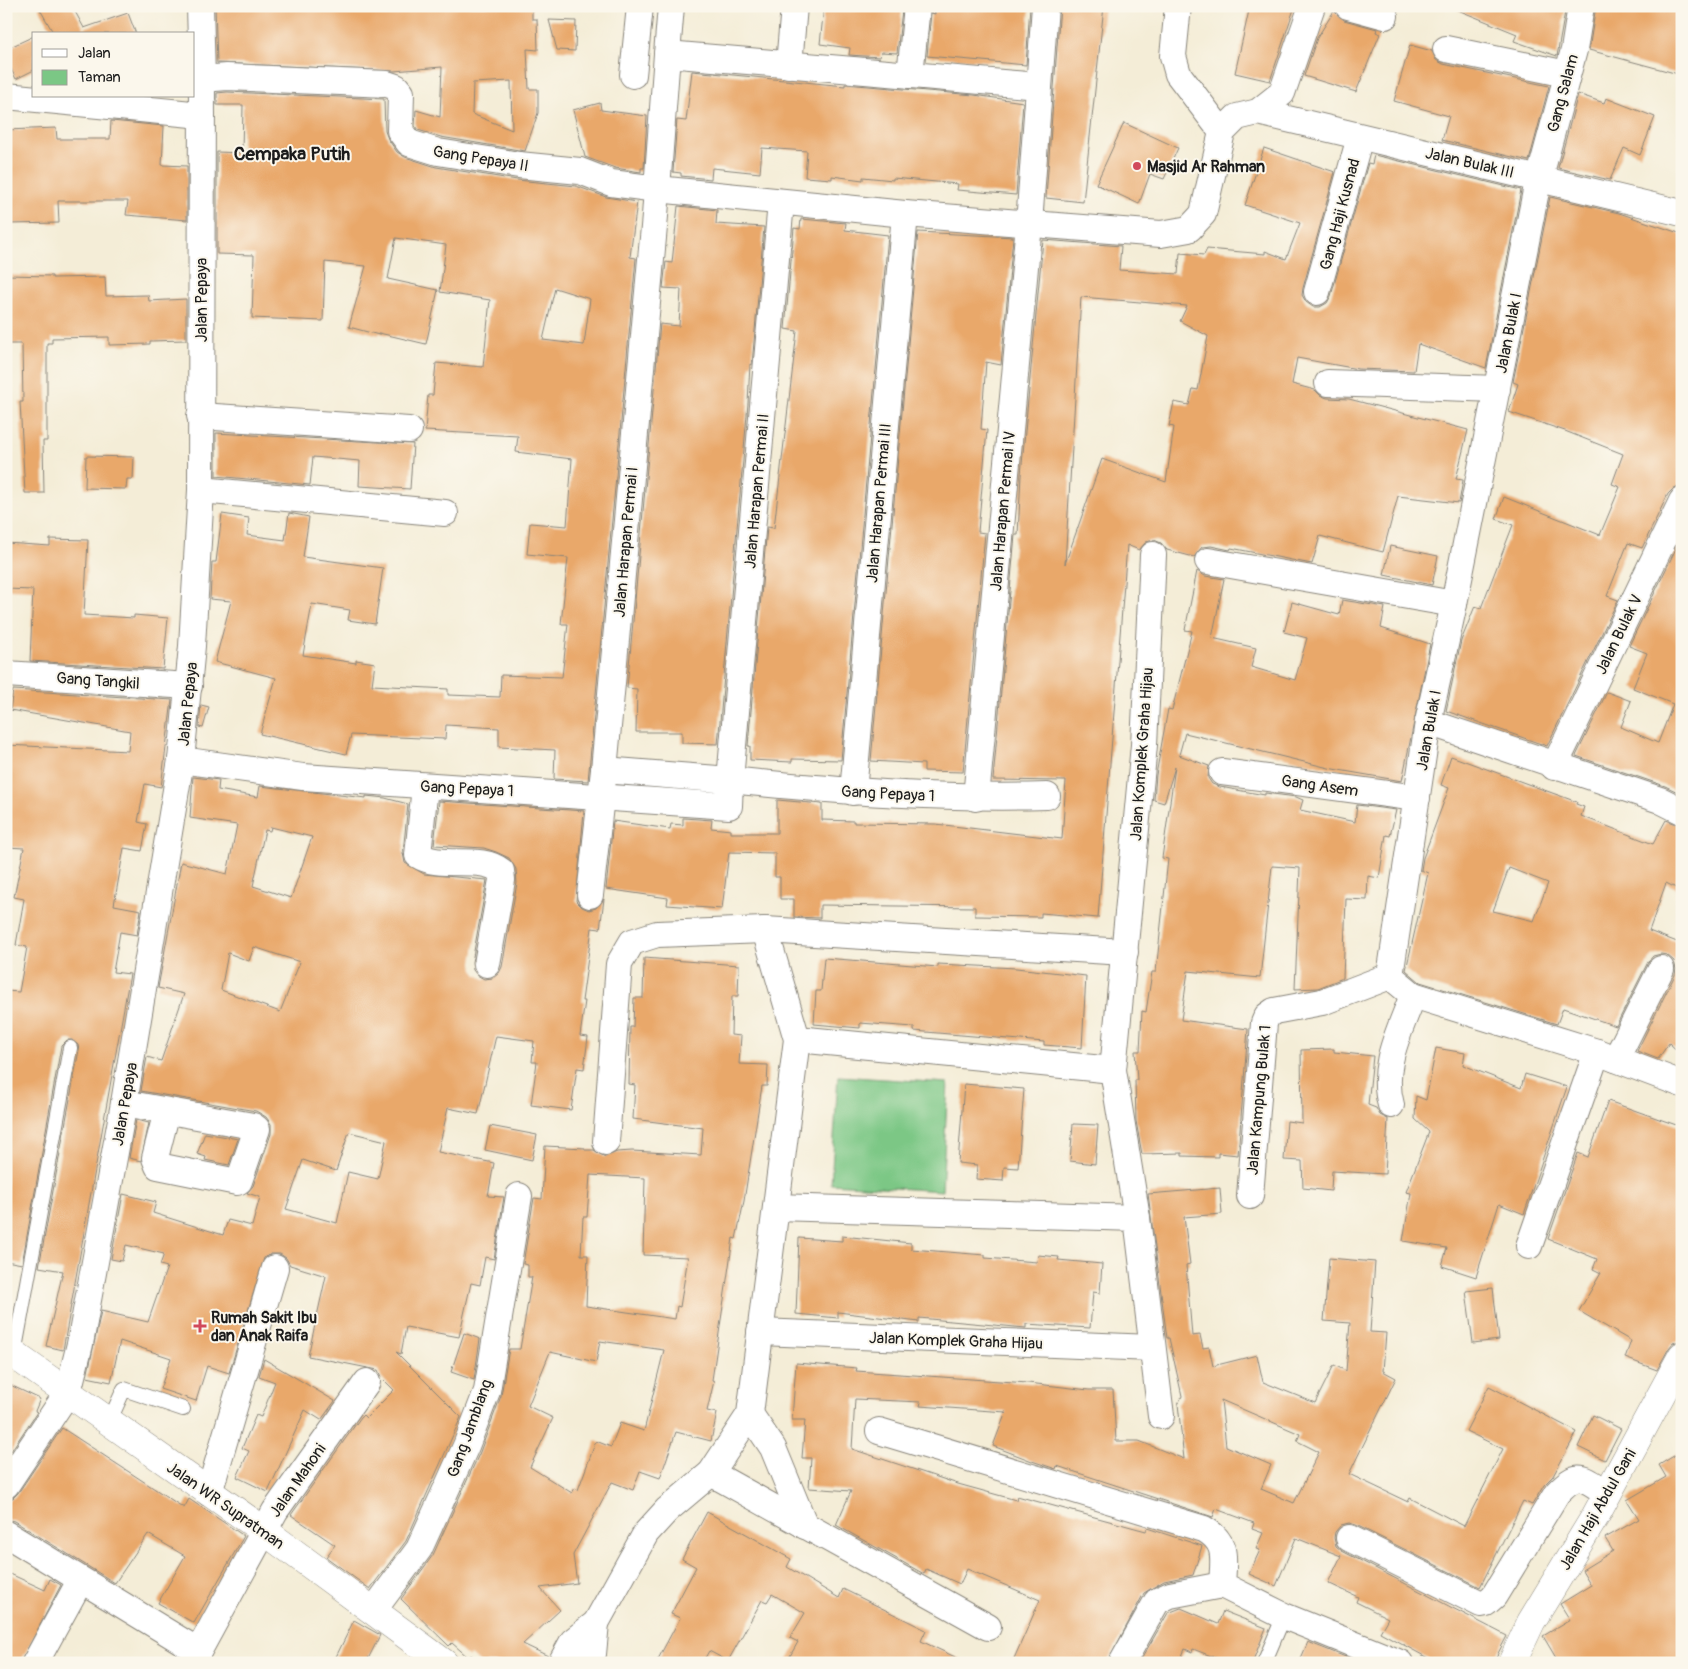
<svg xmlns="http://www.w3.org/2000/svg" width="1688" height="1669" font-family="Pangolin,sans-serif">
	<rect width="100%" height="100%" fill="#fbf7ec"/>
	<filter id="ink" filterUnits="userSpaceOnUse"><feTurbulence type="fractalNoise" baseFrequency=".02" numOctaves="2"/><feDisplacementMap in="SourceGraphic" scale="10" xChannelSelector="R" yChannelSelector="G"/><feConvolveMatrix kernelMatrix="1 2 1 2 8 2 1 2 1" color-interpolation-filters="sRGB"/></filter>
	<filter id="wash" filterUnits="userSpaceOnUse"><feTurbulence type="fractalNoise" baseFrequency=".0096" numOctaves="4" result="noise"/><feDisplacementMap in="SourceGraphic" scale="20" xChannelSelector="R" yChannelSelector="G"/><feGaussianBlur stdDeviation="1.12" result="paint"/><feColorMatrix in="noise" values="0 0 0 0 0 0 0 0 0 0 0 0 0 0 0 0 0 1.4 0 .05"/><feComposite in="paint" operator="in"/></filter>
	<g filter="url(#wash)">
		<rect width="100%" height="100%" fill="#f4edd7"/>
		<path fill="#7bc785" stroke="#4c7250" d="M838,1076L948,1083L942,1191L831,1184Z"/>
		<g id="blocks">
			<g fill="#e9a86a" fill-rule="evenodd">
				<path d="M38,6H72L84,28L128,13L136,34H54Z"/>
				<path d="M215,6H532V19H537L538,50L527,49L529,89H538V113L525,151L441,137L418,130L415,126L416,110L440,117L442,67L394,71L217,63ZM511,81L512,130L472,114L473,83Z"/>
				<path d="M824,6H875L902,10L897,53L881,52L880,57L849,55L850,48L820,44Z"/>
				<path d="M935,6H1030L1026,65L927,56L931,13L935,14Z"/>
				<path d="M1060,6H1104L1083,202L1046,198Z"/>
				<path d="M1250,6H1295L1270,81L1235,73Z"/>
				<path d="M1448,6H1566L1557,56L1514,41L1517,34Z"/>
				<path d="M1596,6H1682V75L1589,50Z"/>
				<path d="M1334,11L1344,20L1377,29L1376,32L1380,34L1356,92L1304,76L1317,38Z"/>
				<path d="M549,20L576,21L575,51L557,50Z"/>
				<path d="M34,36V70L16,79L6,59V49Z"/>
				<path d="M1410,45L1432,51L1436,60L1443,64L1549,86L1529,161L1442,140L1449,116L1394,101Z"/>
				<path d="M692,71L845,86V84L974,95L1023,102L1016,195L957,190L958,184L893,178V180L863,177V180L832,176V179L805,177L807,151L762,148L760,173L712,168L711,179L681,176V173L673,172L677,120L686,121Z"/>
				<path d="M227,92L384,99L385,131L388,139L397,152L405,157L436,167L517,180L576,186L606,197L637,202L630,257L636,258L588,781L554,779L555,750L499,747V728L446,725L445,739L351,735L346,754L260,734L276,678L215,662L231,601L210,599L212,562H216L222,514L249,518L247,535L285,540L289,513L309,517L303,557L383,568L375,624L348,620L350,610L312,604L303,655L356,663V660L375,663L372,685L448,689V695L500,697L501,675L562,677L568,624H561L568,558L527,554L530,523L567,526L572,459L516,452L518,436L425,431L428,395H433L436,363L483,367L490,300L440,292L446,245L396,238L388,279L438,290L426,344L379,333V335L349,327L366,266L325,262L323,321L252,318L254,255L217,254V152L242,153L243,105H217V93ZM555,288L590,299L584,345L543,340Z"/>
				<path d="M1578,94L1604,103L1606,98L1655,117L1640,155L1624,148L1610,180L1558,168Z"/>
				<path d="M600,103L601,110L647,116L644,168H641V172L615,168L585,157L573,110Z"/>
				<path d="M111,121L164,126L162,165L187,166V220L126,215L128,201H58L59,223L9,224L6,130L56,128L57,139H110Z"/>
				<path d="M1124,123L1178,148L1164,179L1150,174L1139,204L1096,184Z"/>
				<path d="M1264,148L1335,172L1303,288L1302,295L1306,302L1313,307H1320L1327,303L1331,296L1368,163L1372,164L1374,155L1521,190L1486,368L1418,344L1414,371L1358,369L1297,358L1292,384L1315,390L1320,395L1327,398L1349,399L1468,430L1456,479L1463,480L1459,503L1398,496L1383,552L1320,536L1312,564L1231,548L1230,550L1211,546L1202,547L1194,557L1167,550L1161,543L1154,540L1146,542L1139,550L1127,545L1098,918L1041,913V917L975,916V907L820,905V918L794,917V899H780V877H775V853L729,852L722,909L667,905L668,898L606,889L613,821L670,829L671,824L683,825V818L712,820L711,828L731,830V833H777V800L822,804V820L854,821V823L936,824L1062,839L1066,781L993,780L1015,535H1018L1021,475L1043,240L1121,246L1119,270L1178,274L1180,253L1204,255L1207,249L1265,254V251L1286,259L1300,223L1245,205ZM1081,297L1187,306L1180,321L1208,336L1198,390L1193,389L1189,405L1174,402L1169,426L1174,427L1166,482L1102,459L1065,564Z"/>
				<path d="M1550,197L1619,213L1682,234V486L1674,488L1668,494L1642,548L1628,543L1607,596L1618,600L1547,746L1446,711L1461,641L1475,606L1481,608L1513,525L1496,519L1504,497L1600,535L1620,487L1612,484L1623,454L1565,431L1509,412L1518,384L1513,382Z"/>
				<path d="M678,206L717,210L716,224L764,227L752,365L750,364L748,403L718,744L682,743V732H636L637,689L627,688L660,324L679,326L681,289L663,288L666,262L672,263Z"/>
				<path d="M801,219L846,223L845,230L888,235L841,760L792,759V762L750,760V746H748L767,527L774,528L797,331L785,329L794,228L800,229Z"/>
				<path d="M918,232L1013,237L1001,365L986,362L981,429L987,430L978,532L985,533L963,772L924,771V764L871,761Z"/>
				<path d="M6,275L52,276V278L105,277L106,296L148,295L149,301L186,299V340L150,341V344L109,345V337L52,338V343H47V441H43L44,493H25L20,402H23L22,344H6Z"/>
				<path d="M216,433L413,444L410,489L359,486L360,461L313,457L310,485L216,476Z"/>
				<path d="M86,456L134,457L133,479H127L126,489L85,488Z"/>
				<path d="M1682,536V794L1665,786L1576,756L1607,692L1631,701L1621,727L1658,743L1673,704L1633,688L1647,653L1629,646Z"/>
				<path d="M50,539L88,540L84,615L134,618V615L168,618L163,669L30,661L33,590L6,589V543L50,546Z"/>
				<path d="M1390,546L1438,556L1432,585L1384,575Z"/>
				<path d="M1197,571L1205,576L1224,579L1212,638L1256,648L1251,667L1295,680L1307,638L1284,632L1292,602L1339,615L1342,600L1385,607L1381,628L1430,644L1402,781L1333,769L1185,733L1179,755L1209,766L1208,778L1212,784L1220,787L1265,795V793L1296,797L1303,800L1300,810L1355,822L1357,805L1396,810L1390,836L1386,835L1379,878L1368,876L1367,900L1346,899L1343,978L1318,988L1295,989L1300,868L1272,866L1260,978L1188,971L1181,1020L1248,1029L1238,1155L1218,1153V1157L1182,1156V1153L1142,1154L1136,1121L1135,1080H1137L1135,1051H1140L1142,1011L1146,1012L1152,972H1156L1168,859L1162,858L1175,767L1164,803L1154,800L1156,775L1168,709L1172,710L1192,631L1185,630Z"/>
				<path d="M13,690L172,700L161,787L145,784L138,822L147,824L142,851L124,848L114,905L141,910L137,935L120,932L113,972L130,974L63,1350L46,1346L63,1271L39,1267L79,1050L78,1045L72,1040H67L61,1046L22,1264L6,1261V991L19,992L27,947L16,945L24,899L14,897L24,848L6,847V745L128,751L130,731L10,710Z"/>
				<path d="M201,705L209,707L203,728L199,727Z"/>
				<path d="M1451,756L1577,802L1576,804L1584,807L1581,816L1653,844L1666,820L1682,826V891L1666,883L1649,931L1682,944V1055L1669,1043L1658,1059L1637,1051L1675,975L1676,969L1674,961L1667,955L1661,954L1653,956L1648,962L1616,1026L1563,1008L1557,1024L1420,982L1406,970L1428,873L1421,870L1423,858L1449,788L1441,785ZM1509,868L1548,883L1534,921L1493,911Z"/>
				<path d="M193,777L219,780L218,790L258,797L260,786L366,798V796L385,798L408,804L403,853L405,863L424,874L487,880L472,962L473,970L477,975L484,979L493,978L499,973L502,967L517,883L516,869L509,858L496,852L484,848L434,845L439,801L584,811L576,901L582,907L589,910L596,908L604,899L600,929L592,928L582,1001H585L580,1036L588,1037L584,1069L577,1068L571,1110L531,1105L537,1062H532L534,1041L496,1036L478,1114L448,1108L438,1152L494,1163L488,1196L504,1197L494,1259L485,1257L480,1285L471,1283L459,1337L406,1327L401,1354L396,1352L461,1417L406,1541L370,1589L326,1557L335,1545L291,1515L361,1417L363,1415L366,1418L394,1390L381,1377L378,1370L308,1356L326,1276L290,1265L286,1258L280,1254H271L264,1258L229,1373L207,1366L196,1401L160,1389L171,1358L120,1341L111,1382L87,1377L101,1311L148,1322L167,1267L160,1265L164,1254L126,1245L122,1261L111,1259L123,1194L156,1202L153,1213L223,1235L228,1220L252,1226L260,1197L247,1193L253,1186L271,1134V1124L266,1117L256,1111L141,1091L147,1057L161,1061L184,994L158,988L181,862L227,874L237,825L190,818ZM271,827L312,837L291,898L253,886L265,830L270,831ZM254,947L300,962L280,1012L221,990L228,953L249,961ZM349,1132L386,1141L378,1179L348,1172L337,1223L286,1209L303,1160L336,1171Z"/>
				<path d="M644,958L739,965L738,996H732L731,1035L741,1036L739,1064L768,1065L767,1086H762L744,1201L736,1239L733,1238L729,1266L712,1380L714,1381L707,1411L717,1413L711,1441L676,1432L660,1478L640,1471L633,1490L612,1482L573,1555L577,1583L540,1588L560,1610L523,1644L548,1656L546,1663H480L471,1655L469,1658L452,1643L449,1646L401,1599L433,1555L480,1452L501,1396L509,1349H520L532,1277H528V1265L523,1264L534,1198L542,1199L545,1146L585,1148V1150H594L605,1157L617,1152L632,1151L701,1155L703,1128L633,1119L635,1085L629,1084L630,1027H633L634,998H643ZM590,1175L645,1178L643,1255L688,1257L680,1307L677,1306L675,1319L586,1306L588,1255H581L583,1217H587ZM600,1341L664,1350L644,1431L620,1423L611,1447L596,1441L578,1490L575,1488L572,1493L530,1467L553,1418L528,1406L550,1352L596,1362Z"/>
				<path d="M824,958L938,967V964L1016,968L1086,976L1082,1048L1044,1045V1042L914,1031V1027L860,1023V1028L814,1024L816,991H821Z"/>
				<path d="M1436,1048L1465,1053L1463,1065L1521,1088L1525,1074L1567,1087L1524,1214L1499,1204L1476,1277L1442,1266L1447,1248L1403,1241L1411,1193L1406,1192L1429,1132L1415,1119L1416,1096L1426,1100Z"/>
				<path d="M1334,1049V1052L1373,1056L1368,1105L1376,1108L1380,1115L1388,1119L1385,1174L1332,1171L1331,1191L1303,1188L1302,1161L1284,1160L1287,1121L1302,1123L1301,1050Z"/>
				<path d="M964,1084L1024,1089L1018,1168L1004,1167L1003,1181L976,1179L977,1165L958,1163Z"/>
				<path d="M1608,1101L1682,1127V1340L1673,1343L1669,1348L1657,1370L1625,1358L1631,1341L1579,1311L1601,1273L1593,1269L1597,1259L1548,1239L1578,1153L1588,1157Z"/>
				<path d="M136,1120L149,1123L141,1161L129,1158Z"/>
				<path d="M1073,1124L1098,1125L1095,1164L1070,1161Z"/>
				<path d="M490,1126L537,1135L532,1160L485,1150Z"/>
				<path d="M205,1133L238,1139L229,1165L205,1160L206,1157L197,1154Z"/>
				<path d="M1220,1188L1222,1214L1184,1217L1190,1264L1186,1265L1192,1336L1200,1335L1203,1348L1209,1347L1213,1366L1257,1355L1263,1382L1315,1403L1334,1365L1346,1371L1350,1323L1324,1321L1329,1258L1375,1262L1370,1332L1386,1333L1383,1371L1396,1378L1349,1474L1408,1502L1410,1498L1464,1526L1503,1449L1466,1431L1489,1386L1577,1432L1553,1476L1544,1485L1532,1505L1523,1501L1480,1587L1356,1525L1349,1523L1341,1525L1335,1532L1334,1538L1336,1546L1342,1551L1507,1636L1493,1663H1437L1380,1632L1388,1618L1356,1602L1358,1597L1328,1583L1341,1556L1296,1538L1276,1586L1249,1574L1260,1550L1256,1549L1263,1533L1252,1529L1254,1523L1216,1509L1213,1517L1057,1466L1056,1469L1032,1461L993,1446L1006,1412L920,1406L921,1402L855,1399L852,1449L958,1484L1016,1500L1017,1496L1146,1531L1147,1528L1202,1546L1193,1575L1164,1581L1144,1593L1107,1663H1012L1040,1600L967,1569L960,1584L926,1569L924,1574L836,1525L851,1491L809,1488L811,1458H802L805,1420H792L796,1363L857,1368L856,1371L1028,1383L1089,1390H1113L1116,1441H1139L1184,1459L1178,1404L1182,1396L1169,1338H1167L1148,1194ZM1221,1400L1300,1434L1297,1441L1319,1452L1294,1503L1261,1489L1271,1465L1226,1446Z"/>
				<path d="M842,1236L911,1243V1249L985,1255V1258L1037,1262L1038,1255L1059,1257L1058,1260L1102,1264L1100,1293L1093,1292L1090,1328L1026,1324V1328L919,1318V1322L838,1312V1318L796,1314L799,1238L842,1241Z"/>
				<path d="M1493,1288L1499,1340L1473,1343L1466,1291Z"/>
				<path d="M464,1333L480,1339L474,1380L451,1372Z"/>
				<path d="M264,1359L335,1401L321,1420L305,1410L268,1492L237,1477L249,1451L242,1448L256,1415L261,1417L275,1382L259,1376Z"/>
				<path d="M6,1383L40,1399L35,1411L37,1412L11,1451L6,1449Z"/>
				<path d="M1593,1415L1621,1429L1605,1460L1578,1447Z"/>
				<path d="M62,1428L184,1508L189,1499L244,1536L194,1623L158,1603L185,1556L148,1534L115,1583L14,1521L6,1519V1500L13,1498L18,1493Z"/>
				<path d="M1682,1451V1663H1559L1543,1636L1570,1620L1560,1604L1591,1585L1582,1570L1613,1551L1605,1538L1639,1519L1627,1500L1666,1477L1659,1465Z"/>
				<path d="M707,1512L791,1559L787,1567L839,1598L843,1589L926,1630L921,1641L968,1663H786L798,1642L790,1638L805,1613L772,1594L767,1602L762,1600L728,1661L709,1651L702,1663H656L680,1618L671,1614L696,1567L682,1559Z"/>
				<path d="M6,1572L45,1590L50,1579L61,1585L20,1663H6Z"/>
				<path d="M1181,1608L1218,1624L1223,1611L1266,1628L1252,1663H1229L1193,1649L1192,1652L1185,1649L1179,1663H1139L1168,1613Z"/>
				<path d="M354,1620L380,1635L366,1663H333Z"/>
				<path d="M1308,1642L1358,1662V1663H1299Z"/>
			</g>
		</g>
	</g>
	<g filter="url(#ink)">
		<use href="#blocks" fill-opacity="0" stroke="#88847a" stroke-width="1"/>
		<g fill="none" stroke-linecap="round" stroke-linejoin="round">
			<g stroke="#88847a" stroke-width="16">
				<g id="lane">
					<path d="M14,1354L70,1048"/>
					<path d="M109,1422L124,1389L183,1409"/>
					<path d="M1264,1663L1284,1616"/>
				</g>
			</g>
			<g stroke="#88847a" stroke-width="28">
				<g id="street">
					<path d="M1178,6L1173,56L1178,74L1222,132"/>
					<path d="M1348,6L1385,16"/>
					<path d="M1581,6L1574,50L1536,191L1454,604L1428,722L1390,976L1413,995L1597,1052L1682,1084"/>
					<path d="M1446,49L1567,74"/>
					<path d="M667,54L671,6"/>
					<path d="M789,65L794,6"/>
					<path d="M633,75L640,6"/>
					<path d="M910,75L917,6"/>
					<path d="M202,79L227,77L387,84L396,87L401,93L400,131L409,143L438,152L519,165L580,171L611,183L657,189L905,214L1161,234L1189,229L1203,214L1222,132L1237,117L1258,112L1282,93L1312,6"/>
					<path d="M6,96L202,115"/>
					<path d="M1258,112L1682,213"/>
					<path d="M1317,292L1360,137"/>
					<path d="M1328,383L1497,389"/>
					<path d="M200,416L409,430"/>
					<path d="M201,490L445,513"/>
					<path d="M1153,555L1144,745L1113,1070L1137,1218L1161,1416"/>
					<path d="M1208,561L1454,604"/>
					<path d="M6,674L189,686"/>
					<path d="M1428,722L1660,800L1682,811"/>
					<path d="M181,760L303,777L729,806L730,780C836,791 941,799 1047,796"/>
					<path d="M1554,767L1682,501"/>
					<path d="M604,770L730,780L781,202"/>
					<path d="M1222,772L1417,798"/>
					<path d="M425,786L418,855C441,870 481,854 501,871L502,880L487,964"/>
					<path d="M853,792L905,214"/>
					<path d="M976,798L1029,224L1045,6"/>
					<path d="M590,895L604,770L655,216L667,54L1039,86"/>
					<path d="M797,1039L1113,1070"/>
					<path d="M1616,1059L1661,969"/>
					<path d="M124,1103L253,1126L257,1129L239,1181L237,1182L158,1166L155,1158L167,1111"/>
					<path d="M1391,1105C1380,1066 1400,1031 1413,995"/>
					<path d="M606,1142L619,964L632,942L657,934L765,930L1125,952"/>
					<path d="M1250,1196L1264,1023L1267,1016L1274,1011L1322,1002L1390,976"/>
					<path d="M776,1207L1137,1218"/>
					<path d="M1529,1246L1597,1052"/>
					<path d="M760,1332L1152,1348"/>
					<path d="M750,1414L773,1448L805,1526"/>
					<path d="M879,1431L1204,1529C1229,1543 1223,1560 1222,1585L1284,1616L1400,1663"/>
					<path d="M711,1473L988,1627"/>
					<path d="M6,1485L68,1392L80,1344L124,1103L181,760L192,646L201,490L202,79L200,6"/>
					<path d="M209,1493L275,1268"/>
					<path d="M6,1534L198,1651"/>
					<path d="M1349,1538L1481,1604L1486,1603L1494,1596L1557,1493C1579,1470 1583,1478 1607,1493"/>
					<path d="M373,1611L419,1549L466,1446L487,1391L519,1196"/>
					<path d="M35,1663L80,1581"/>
					<path d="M192,1663L275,1511L367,1382"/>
					<path d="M561,1663L573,1641L596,1623L646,1533L667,1510L711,1473L750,1414L797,1039L765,930"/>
					<path d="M588,1663L593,1654L596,1623"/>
					<path d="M1122,1663L1157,1601L1170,1595L1222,1585"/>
				</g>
			</g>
			<g stroke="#88847a" stroke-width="29">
				<g id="secondary">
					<path d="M6,1349L263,1530L444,1663"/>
					<path d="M1512,1663L1531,1622L1596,1515L1682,1356"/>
				</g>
			</g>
			<use href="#lane" stroke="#fff" stroke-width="14"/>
			<use href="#street" stroke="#fff" stroke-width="26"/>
			<use href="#secondary" stroke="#fff" stroke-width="28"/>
		</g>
	</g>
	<g fill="#d1495b" stroke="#fbf7ec" stroke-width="2">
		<circle cx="1137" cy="166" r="5"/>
		<path d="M197.5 1318.5h5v5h5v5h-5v5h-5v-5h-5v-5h5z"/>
	</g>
	<g text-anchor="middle" stroke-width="4" stroke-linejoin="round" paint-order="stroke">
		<g font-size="16" fill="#1c1c1c" stroke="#fbf7ec">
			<text transform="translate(1562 93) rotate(-75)" y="6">Gang Salam</text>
			<text transform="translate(481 158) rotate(9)" y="6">Gang Pepaya II</text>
			<text transform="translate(1470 162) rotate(13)" y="6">Jalan Bulak III</text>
			<text transform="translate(1339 214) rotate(-75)" y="6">Gang Haji Kusnad</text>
			<text transform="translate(201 300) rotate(-90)" y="6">Jalan Pepaya</text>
			<text transform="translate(1508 333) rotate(-79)" y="6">Jalan Bulak I</text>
			<text transform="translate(756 491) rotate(-85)" y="6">Jalan Harapan Permai II</text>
			<text transform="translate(878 503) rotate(-85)" y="6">Jalan Harapan Permai III</text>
			<text transform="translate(1002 511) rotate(-85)" y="6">Jalan Harapan Permai IV</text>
			<text transform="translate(625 542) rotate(-85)" y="6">Jalan Harapan Permai I</text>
			<text transform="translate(1618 634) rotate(-64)" y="6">Jalan Bulak V</text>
			<text transform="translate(98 680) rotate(4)" y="6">Gang Tangkil</text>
			<text transform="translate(187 704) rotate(-84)" y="6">Jalan Pepaya</text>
			<text transform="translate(1428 730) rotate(-80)" y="6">Jalan Bulak I</text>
			<text transform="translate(1141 754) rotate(-86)" y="6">Jalan Komplek Graha Hijau</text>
			<text transform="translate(1320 785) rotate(8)" y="6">Gang Asem</text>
			<text transform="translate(467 788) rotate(3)" y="6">Gang Pepaya 1</text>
			<text transform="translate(888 793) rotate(3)" y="6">Gang Pepaya 1</text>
			<text transform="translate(1258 1100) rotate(-85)" y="6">Jalan Kampung Bulak 1</text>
			<text transform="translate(124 1104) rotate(-80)" y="6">Jalan Pepaya</text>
			<text transform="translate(956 1340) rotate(2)" y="6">Jalan Komplek Graha Hijau</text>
			<text transform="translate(469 1428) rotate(-70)" y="6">Gang Jamblang</text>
			<text transform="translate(297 1480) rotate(-55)" y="6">Jalan Mahoni</text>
			<text transform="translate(226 1505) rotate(35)" y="6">Jalan WR Supratman</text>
			<text transform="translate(1597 1509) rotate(-60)" y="6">Jalan Haji Abdul Gani</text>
		</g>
		<g font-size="16" font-weight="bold" fill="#1c1c1c" stroke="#fbf7ec" text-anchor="start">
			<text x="1147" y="172">Masjid Ar Rahman</text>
			<text x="211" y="1323">Rumah Sakit Ibu<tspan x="211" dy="18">dan Anak Raifa</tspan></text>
		</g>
		<g font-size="19" font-weight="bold" fill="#1c1c1c" stroke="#fbf7ec">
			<text x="292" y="160">Cempaka Putih</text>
		</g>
	</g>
	<rect width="1688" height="1669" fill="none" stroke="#fbf7ec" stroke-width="25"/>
	<rect x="32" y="32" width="162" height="65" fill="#fbf7ec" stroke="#a29f99"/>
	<rect x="42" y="49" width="25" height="8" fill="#ffffff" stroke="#a29f99"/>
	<text x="78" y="58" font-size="15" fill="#1c1c1c">Jalan</text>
	<rect x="42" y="70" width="25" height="15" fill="#7bc785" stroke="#a29f99"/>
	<text x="78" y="82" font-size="15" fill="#1c1c1c">Taman</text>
</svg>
